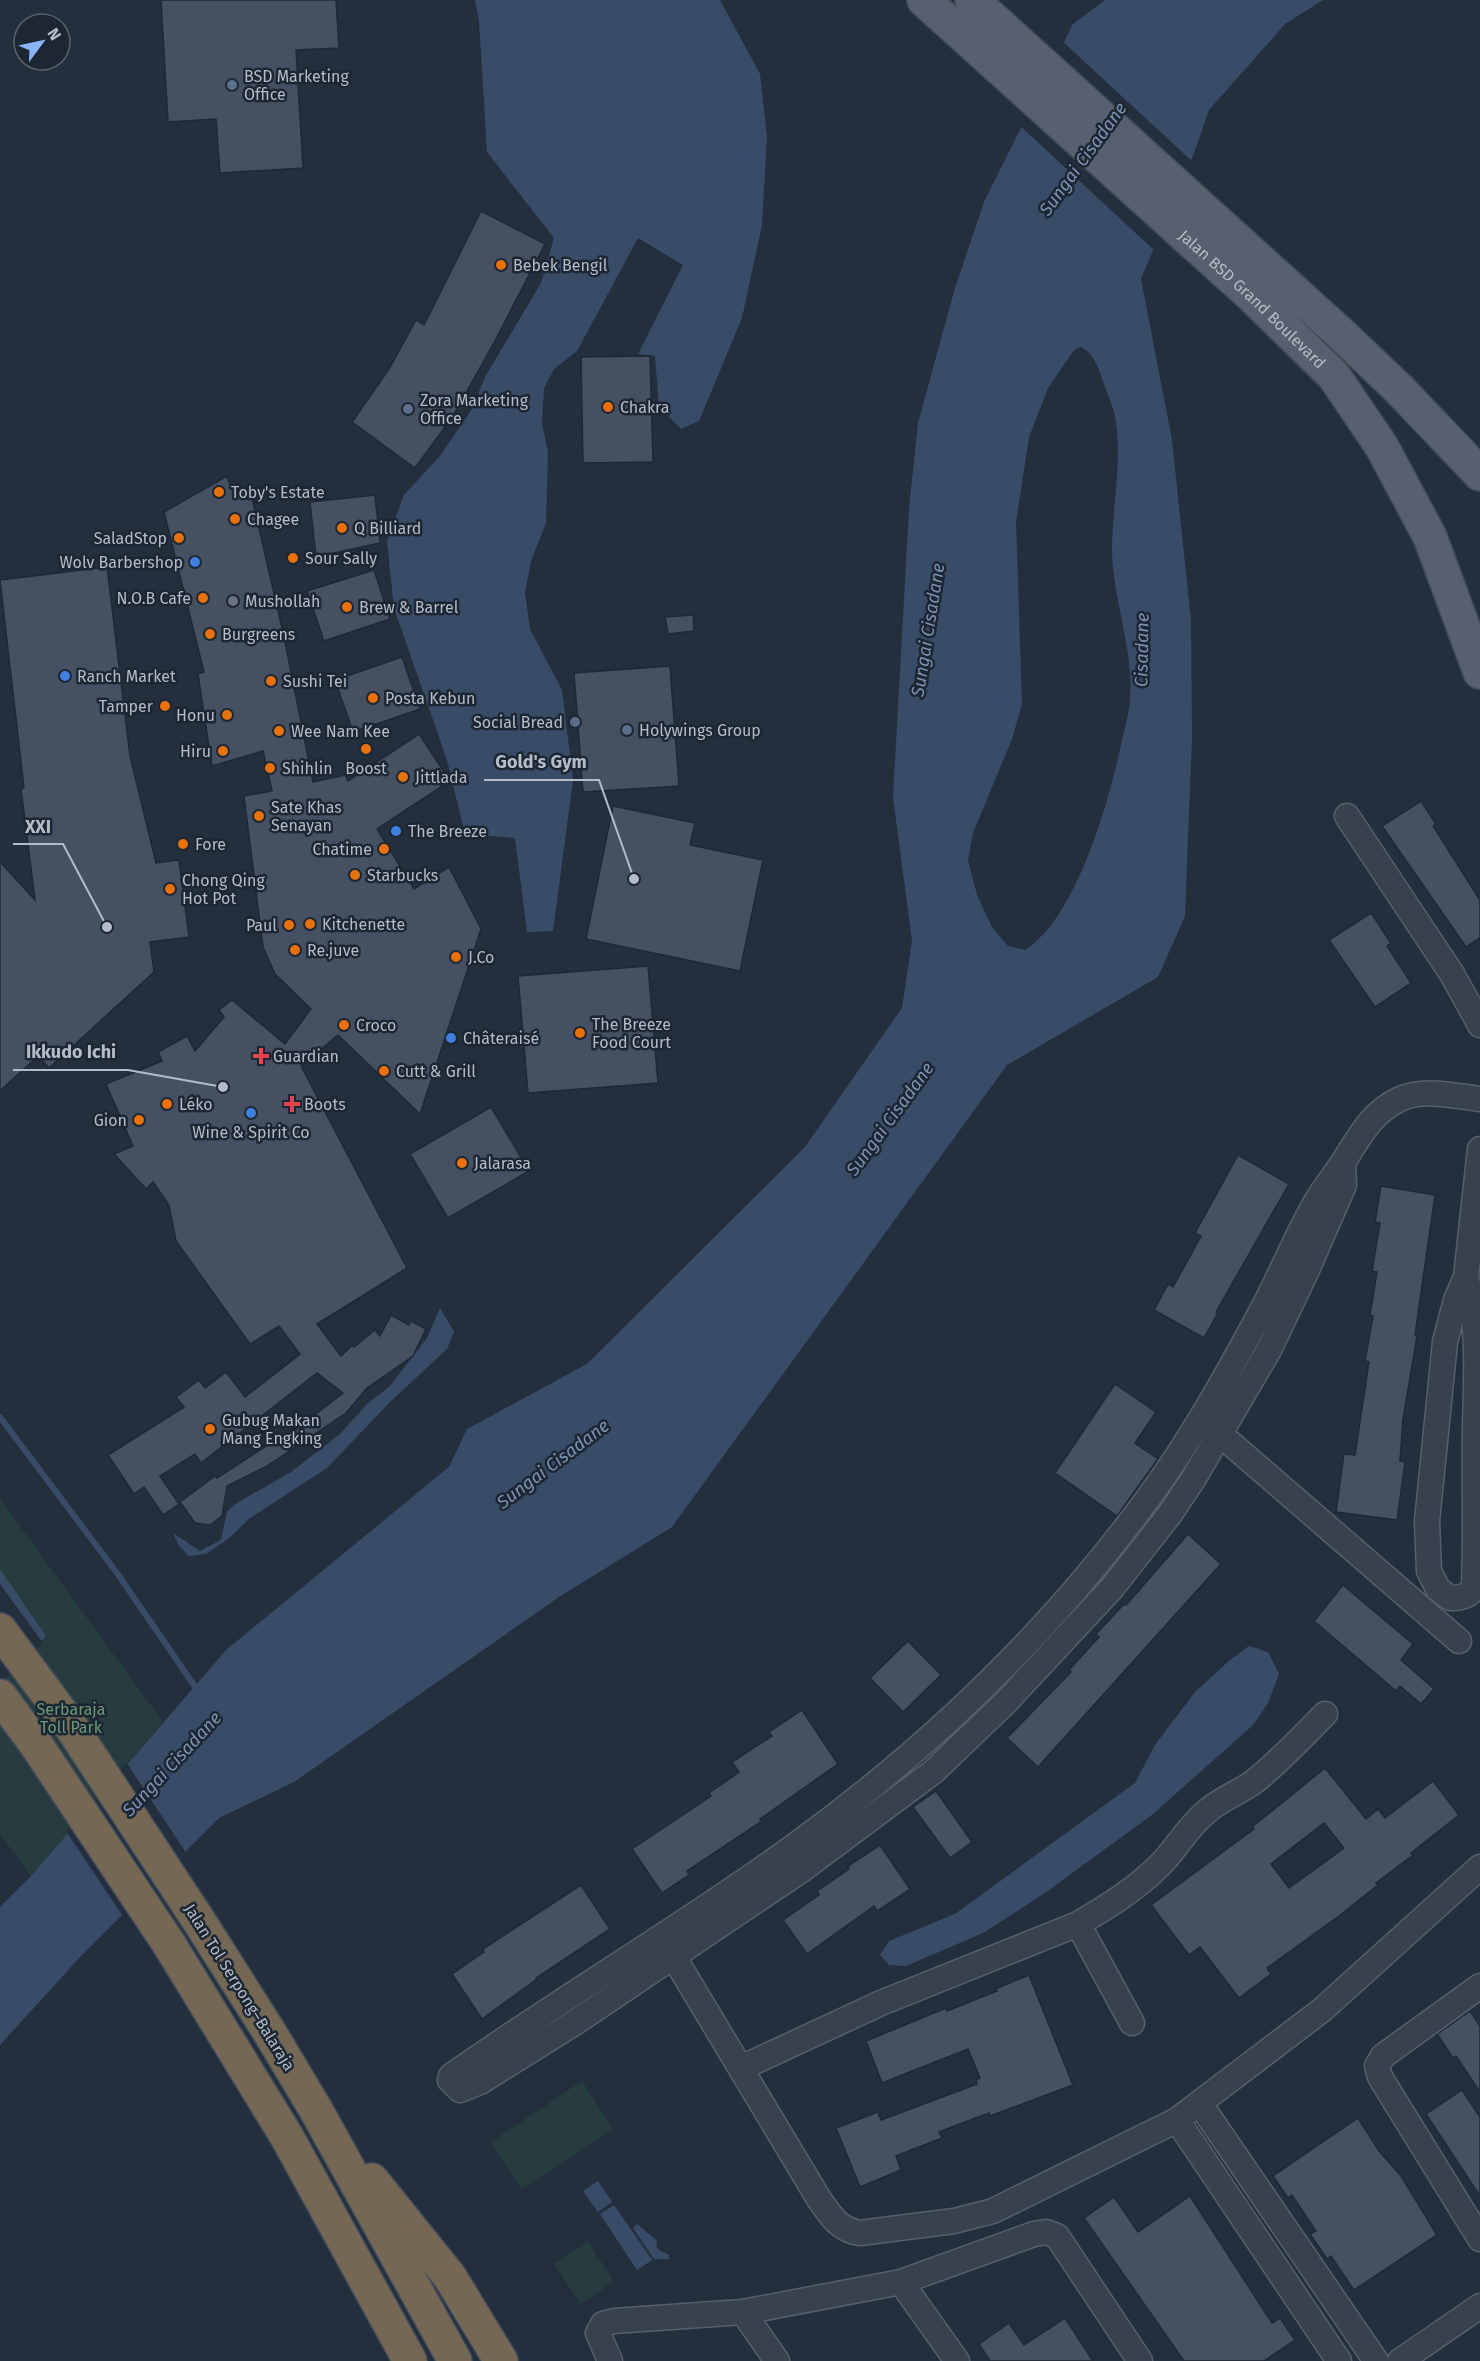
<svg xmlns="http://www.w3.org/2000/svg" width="1480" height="2361" font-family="'Fira Sans',sans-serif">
	<rect width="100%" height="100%" fill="#242f3e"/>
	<g fill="#263c3f">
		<path d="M0,1499L163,1722L31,1876L0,1834Z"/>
		<path d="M582,2081L613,2129L522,2189L491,2142Z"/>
		<path d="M588,2242L614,2281L581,2304L554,2264Z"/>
	</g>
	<g fill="#394c67" fill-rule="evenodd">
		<path d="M475,0H720L760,74L767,137L762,225L742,318L699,421L681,429L659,407L655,356L638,354L683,265L638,238L577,351L554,369L544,388L542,423L548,452L546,523L531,561L525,593L530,629L562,690L573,780L553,931L527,932L515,838L465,834L447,760L394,608L387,541L404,495L440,456L472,409L485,377L541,283L554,238L487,152L479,20Z"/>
		<path d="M1105,0H1323L1285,24L1209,110L1194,153L1141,279L1172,440L1191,621L1192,738L1185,916L1158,977L1007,1065L672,1527L559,1597L294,1782L219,1818L80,1957L0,2045V1907L31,1876L226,1650L449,1467L467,1429L587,1364L805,1147L902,1008L912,941L893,797L909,509L918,423L955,288L984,202L1073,24ZM1081,347C1095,354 1099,370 1104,384C1108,396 1115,410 1116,423C1122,466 1112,508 1112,550C1113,601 1134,649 1130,699C1129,713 1125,727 1122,740C1110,798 1077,918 1025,950L1008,946L992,927L977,895L968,860L973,833L1012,739L1022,704L1016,522L1029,437L1048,388L1074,350Z"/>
		<path d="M440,1308L454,1332L447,1349L390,1402L327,1468L250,1518L229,1538L206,1554L189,1556L179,1546L173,1533L200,1551L221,1540L227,1512L235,1504L291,1472L340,1434L367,1404L389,1387L427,1338Z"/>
		<path d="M0,1569L46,1636L0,1680Z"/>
		<path d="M1249,1646L1268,1652L1279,1674L1268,1703L1253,1725L1153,1814L1045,1893L983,1933L906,1966L889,1965L880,1955L889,1941L955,1914L1135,1783L1155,1745L1195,1692L1230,1660Z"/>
		<path d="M598,2181L612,2202L598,2212L583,2191Z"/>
		<path d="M614,2205L652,2260L637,2270L600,2214Z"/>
		<path d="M637,2224L657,2241L656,2246L659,2250L669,2255V2259H654L633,2228Z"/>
	</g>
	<g fill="#242f3e">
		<path d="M1061,40L1193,162L1156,252L1018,124Z"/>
		<path d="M0,1584L43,1643L0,1683Z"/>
		<path d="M126,1762L187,1854L124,1918L66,1831Z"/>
	</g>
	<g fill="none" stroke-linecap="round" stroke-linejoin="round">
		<path stroke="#394c67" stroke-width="6" d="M0,1417L117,1573L198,1691"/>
	</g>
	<g fill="#455162" stroke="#1f2835" stroke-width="1.5" fill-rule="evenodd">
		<path d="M161,0H336L339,48L296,50L303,168L220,173L216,119L168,122Z"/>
		<path d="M481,211L545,244L496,339L453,416L415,468L352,422L389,369L416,320L424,325Z"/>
		<path d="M650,356L653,462L583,463L581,357Z"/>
		<path d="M227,476L235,498L251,494L283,632L313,782L345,775L348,781L419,734L450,781L377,829L414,889L449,867L481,929L420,1114L338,1035L301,1066L407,1268L317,1324L341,1356L352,1345L354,1347L375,1330L380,1336L391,1315L409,1325L411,1321L426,1329L413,1356L367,1388L346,1413L267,1466L227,1486L222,1516L210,1525L195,1523L180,1502L215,1476L217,1478L294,1428L295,1430L343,1393L317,1373L201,1463L195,1454L160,1476L179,1504L163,1515L144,1487L134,1494L108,1455L184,1407L176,1397L199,1380L205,1388L226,1372L245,1397L300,1354L279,1326L250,1344L176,1241L169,1205L153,1182L146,1189L114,1154L133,1146L106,1084L162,1061L158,1052L187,1036L195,1051L224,1017L219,1010L232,1000L285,1044L311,1009L275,974L263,947L244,796L272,791L263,751L212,766L198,674L204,672L164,512Z"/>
		<path d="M375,495L380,543L316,557L310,502Z"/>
		<path d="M107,567L130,756L156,863L179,860L189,937L150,942L154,972L49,1068L38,1056L0,1091V862L35,900L21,789L24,788L0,580Z"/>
		<path d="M374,570L390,619L324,641L307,591Z"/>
		<path d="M693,615L694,631L668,634L665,617Z"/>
		<path d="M402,657L420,709L353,732L335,680Z"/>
		<path d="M670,666L679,786L583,792L574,673Z"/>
		<path d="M1421,801L1436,824L1433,826L1480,900V938L1466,947L1382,826Z"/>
		<path d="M613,806L695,823L690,845L763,860L740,971L586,939Z"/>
		<path d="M1371,913L1391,943L1387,946L1411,983L1375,1007L1329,940Z"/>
		<path d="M648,966L658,1083L528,1093L518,976Z"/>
		<path d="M491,1107L529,1171L448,1218L410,1154Z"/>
		<path d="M1238,1155L1289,1184L1216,1312L1218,1313L1204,1338L1154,1310L1168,1284L1173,1287L1201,1236L1195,1233Z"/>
		<path d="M1381,1186L1435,1195L1415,1335L1417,1336L1403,1419L1400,1461L1405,1462L1397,1520L1336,1512L1344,1454L1355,1455L1369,1362L1365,1361L1373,1316L1370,1315L1377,1272L1372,1271L1380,1223L1375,1222Z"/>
		<path d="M1115,1384L1156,1412L1135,1443L1158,1459L1117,1516L1055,1473Z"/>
		<path d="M1188,1534L1221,1564L1038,1767L1007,1738L1071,1672L1069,1670L1099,1637L1096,1634L1124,1604L1126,1605Z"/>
		<path d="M1343,1585L1413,1644L1401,1660L1434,1689L1421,1704L1400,1686L1396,1691L1314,1621Z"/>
		<path d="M908,1641L941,1675L903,1712L870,1678Z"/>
		<path d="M802,1710L838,1764L760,1819L762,1821L687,1871L689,1875L662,1893L632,1849L711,1796L709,1793L739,1772L732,1762L772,1736L769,1732Z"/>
		<path d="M1325,1768L1366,1819L1378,1809L1385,1818L1433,1781L1459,1815L1411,1853L1413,1855L1376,1883L1378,1885L1339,1916L1267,1968L1271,1974L1239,1998L1200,1947L1189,1955L1151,1905L1254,1829L1252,1827ZM1324,1823L1344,1848L1289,1888L1271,1864Z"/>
		<path d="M936,1791L972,1842L950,1858L913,1807Z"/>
		<path d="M880,1845L910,1889L877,1911L874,1906L807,1954L783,1920L819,1895L817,1891L849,1869L848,1866Z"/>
		<path d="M581,1885L610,1929L536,1978L537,1979L482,2019L452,1974L484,1952L483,1949Z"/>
		<path d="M1029,1975L1073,2085L990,2116L989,2113L939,2132L942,2138L896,2156L901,2170L860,2187L836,2128L878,2112L881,2120L977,2084L976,2080L980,2078L968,2049L882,2083L866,2041L946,2008L947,2011L997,1991L995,1989Z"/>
		<path d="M1470,2011L1480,2026V2092L1456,2056L1453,2058L1437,2034Z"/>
		<path d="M1462,2090L1480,2117V2196L1426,2114Z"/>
		<path d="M1358,2118L1379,2151L1401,2176L1437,2235L1354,2290L1331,2256L1327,2259L1310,2234L1316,2231L1292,2195L1288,2198L1273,2176Z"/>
		<path d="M1190,2196L1272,2323L1280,2318L1295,2340L1264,2361H1184L1084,2218L1114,2197L1138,2232Z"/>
		<path d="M1065,2318L1093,2361H990L979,2344L1009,2323L1024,2345Z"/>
	</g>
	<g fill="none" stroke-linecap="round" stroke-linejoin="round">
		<g stroke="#565f6c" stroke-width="27">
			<g id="minor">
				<path d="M1347,816L1452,974L1480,1025"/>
				<path d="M1343,1163L1344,1185L1307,1270L1269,1350L1194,1478L1170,1514L1112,1588L1006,1702L933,1772L803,1869L576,2022L480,2082L460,2090L450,2080L451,2076C562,1998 679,1929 789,1850C925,1752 1046,1637 1146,1501C1190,1442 1226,1377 1261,1312C1281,1275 1296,1236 1317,1200C1325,1187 1334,1176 1342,1164C1359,1138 1370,1113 1400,1099C1424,1088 1455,1096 1480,1099"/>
				<path d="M1466,1277C1480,1327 1476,1376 1475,1427C1474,1479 1476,1532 1474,1584C1472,1596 1461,1598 1450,1598L1438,1589L1429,1571L1427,1521L1445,1342L1456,1300L1466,1277L1480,1149"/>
				<path d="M1209,1428L1221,1435L1459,1641"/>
				<path d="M1078,1924L1132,2023"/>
				<path d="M666,1944L819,2199C830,2215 839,2230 860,2233L954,2221L993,2211L1177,2120L1322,2010L1480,1867"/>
				<path d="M1480,1986L1383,2056L1377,2066L1380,2077L1480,2239"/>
				<path d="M741,2068L881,2003L1078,1924C1107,1907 1136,1889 1160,1865C1176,1849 1187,1828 1205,1813C1220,1799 1239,1793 1255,1781C1280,1761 1302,1737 1325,1714"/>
				<path d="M1200,2104L1376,2361"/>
				<path d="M1177,2120L1339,2361"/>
				<path d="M901,2282L957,2361"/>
				<path d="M743,2312L777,2361"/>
				<path d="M610,2361L598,2333L603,2324L614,2321L743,2312L901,2282L1034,2234L1046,2232L1057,2236L1140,2361"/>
				<path d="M1400,2361L1480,2306"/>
			</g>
		</g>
		<g stroke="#414a57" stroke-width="36">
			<g id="primary">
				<path id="s1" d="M924,0L1252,296L1334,376L1382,447L1430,537L1480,672"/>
				<path d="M972,0L1340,333L1398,388L1480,474"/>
			</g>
		</g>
		<g stroke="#434c59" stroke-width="36">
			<g id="motorway">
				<path d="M0,1630L66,1719L199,1921L270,2033L316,2110L455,2361"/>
				<path d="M0,1696L35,1743L169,1944L287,2137L410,2361"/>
				<path d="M372,2180L450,2277L501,2361"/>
			</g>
		</g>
		<use href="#minor" stroke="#38414e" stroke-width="24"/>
		<use href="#primary" stroke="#56606e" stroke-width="33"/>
		<use href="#motorway" stroke="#746855" stroke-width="33"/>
	</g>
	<g fill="#5c6f8a" stroke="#1d2633" stroke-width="2">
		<circle cx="232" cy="85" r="6"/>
		<circle cx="408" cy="409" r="6"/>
		<circle cx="575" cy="722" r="6"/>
		<circle cx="627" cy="730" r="6"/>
	</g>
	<g fill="#e8710a" stroke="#1d2633" stroke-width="2">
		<circle cx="501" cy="265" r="6"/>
		<circle cx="608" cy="407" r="6"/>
		<circle cx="219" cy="492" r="6"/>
		<circle cx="235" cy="519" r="6"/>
		<circle cx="342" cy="528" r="6"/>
		<circle cx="179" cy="538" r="6"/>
		<circle cx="293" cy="558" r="6"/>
		<circle cx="203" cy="598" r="6"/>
		<circle cx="347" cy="607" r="6"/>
		<circle cx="210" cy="634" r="6"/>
		<circle cx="271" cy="681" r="6"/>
		<circle cx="373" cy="698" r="6"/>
		<circle cx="165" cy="706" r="6"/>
		<circle cx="227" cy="715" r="6"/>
		<circle cx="279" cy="731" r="6"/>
		<circle cx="366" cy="749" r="6"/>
		<circle cx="223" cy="751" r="6"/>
		<circle cx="270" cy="768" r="6"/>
		<circle cx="403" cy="777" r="6"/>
		<circle cx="259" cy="816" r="6"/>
		<circle cx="183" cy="844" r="6"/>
		<circle cx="384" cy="849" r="6"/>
		<circle cx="355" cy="875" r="6"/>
		<circle cx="170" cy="889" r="6"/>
		<circle cx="310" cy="924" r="6"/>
		<circle cx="289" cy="925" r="6"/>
		<circle cx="295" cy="950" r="6"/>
		<circle cx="456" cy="957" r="6"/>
		<circle cx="344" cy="1025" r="6"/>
		<circle cx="580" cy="1033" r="6"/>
		<circle cx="384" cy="1071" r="6"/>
		<circle cx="167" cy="1104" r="6"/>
		<circle cx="139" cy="1120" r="6"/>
		<circle cx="462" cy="1163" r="6"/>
		<circle cx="210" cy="1429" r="6"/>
	</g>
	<g fill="#3f7fe0" stroke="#1d2633" stroke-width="2">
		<circle cx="195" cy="562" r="6"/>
		<circle cx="65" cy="676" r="6"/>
		<circle cx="396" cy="831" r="6"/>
		<circle cx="451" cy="1038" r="6"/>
		<circle cx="251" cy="1113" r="6"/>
	</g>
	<circle fill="#6b7280" stroke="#1d2633" stroke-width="2" cx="233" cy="601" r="6"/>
	<g fill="#e0444e" stroke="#1d2633" stroke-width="2">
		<path d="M258 1047h6v6h6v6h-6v6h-6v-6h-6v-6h6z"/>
		<path d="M289 1095h6v6h6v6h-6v6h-6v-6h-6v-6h6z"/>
	</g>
	<g text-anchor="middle" stroke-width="5" stroke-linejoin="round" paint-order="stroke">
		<g font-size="16" fill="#b4bcc9" stroke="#1d2633" text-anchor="start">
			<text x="244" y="82">BSD Marketing<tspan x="244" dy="18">Office</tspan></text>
			<text x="513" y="271">Bebek Bengil</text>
			<text x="420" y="406">Zora Marketing<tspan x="420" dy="18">Office</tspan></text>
			<text x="620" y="413">Chakra</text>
			<text x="231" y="498">Toby's Estate</text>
			<text x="247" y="525">Chagee</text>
			<text x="354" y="534">Q Billiard</text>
			<text x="167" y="544" text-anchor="end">SaladStop</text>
			<text x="305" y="564">Sour Sally</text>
			<text x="183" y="568" text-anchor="end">Wolv Barbershop</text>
			<text x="191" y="604" text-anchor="end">N.O.B Cafe</text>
			<text x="245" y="607">Mushollah</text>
			<text x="359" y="613">Brew &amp; Barrel</text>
			<text x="222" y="640">Burgreens</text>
			<text x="77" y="682">Ranch Market</text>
			<text x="283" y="687">Sushi Tei</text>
			<text x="385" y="704">Posta Kebun</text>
			<text x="153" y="712" text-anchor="end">Tamper</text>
			<text x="215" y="721" text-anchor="end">Honu</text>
			<text x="563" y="728" text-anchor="end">Social Bread</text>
			<text x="639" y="736">Holywings Group</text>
			<text x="291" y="737">Wee Nam Kee</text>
			<text x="211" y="757" text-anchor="end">Hiru</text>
			<text x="282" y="774">Shihlin</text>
			<text x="366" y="774" text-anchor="middle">Boost</text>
			<text x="415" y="783">Jittlada</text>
			<text x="271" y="813">Sate Khas<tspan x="271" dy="18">Senayan</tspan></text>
			<text x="408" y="837">The Breeze</text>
			<text x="195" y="850">Fore</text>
			<text x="372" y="855" text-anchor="end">Chatime</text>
			<text x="367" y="881">Starbucks</text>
			<text x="182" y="886">Chong Qing<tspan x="182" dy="18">Hot Pot</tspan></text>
			<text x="322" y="930">Kitchenette</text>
			<text x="277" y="931" text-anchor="end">Paul</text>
			<text x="307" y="956">Re.juve</text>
			<text x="468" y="963">J.Co</text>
			<text x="592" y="1030">The Breeze<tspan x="592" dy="18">Food Court</tspan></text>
			<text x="356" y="1031">Croco</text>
			<text x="463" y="1044">Châteraisé</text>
			<text x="273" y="1062">Guardian</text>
			<text x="396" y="1077">Cutt &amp; Grill</text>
			<text x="179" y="1110">Léko</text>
			<text x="304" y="1110">Boots</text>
			<text x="127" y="1126" text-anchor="end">Gion</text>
			<text x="251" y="1138" text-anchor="middle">Wine &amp; Spirit Co</text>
			<text x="474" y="1169">Jalarasa</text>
			<text x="222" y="1426">Gubug Makan<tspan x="222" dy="18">Mang Engking</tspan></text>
		</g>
		<g font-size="16" fill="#b4bcc9" stroke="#1d2633">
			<text dy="6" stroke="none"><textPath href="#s1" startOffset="444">Jalan BSD Grand Boulevard</textPath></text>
			<text transform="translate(240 1987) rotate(58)" y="6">Jalan Tol Serpong–Balaraja</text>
		</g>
		<g font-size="16" fill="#6b9a76" stroke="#1d2633">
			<text x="71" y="1715">Serbaraja<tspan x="71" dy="18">Toll Park</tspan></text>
		</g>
		<g font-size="18" font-style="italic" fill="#7c92b1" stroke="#1d2633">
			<text transform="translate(1083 159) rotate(-54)" y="6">Sungai Cisadane</text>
			<text transform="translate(928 630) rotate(-81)" y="6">Sungai Cisadane</text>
			<text transform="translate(1142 650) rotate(-89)" y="6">Cisadane</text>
			<text transform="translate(890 1119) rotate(-54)" y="6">Sungai Cisadane</text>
			<text transform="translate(553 1464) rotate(-37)" y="6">Sungai Cisadane</text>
			<text transform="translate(172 1764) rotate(-47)" y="6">Sungai Cisadane</text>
		</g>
	</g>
	<path fill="none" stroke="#b4bcc9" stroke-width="2" d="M634 879L599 780H484M107 927L63 844H13M223 1087L128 1070H13"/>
	<g fill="#b4bcc9" stroke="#1d2633" stroke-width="2">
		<circle cx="634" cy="879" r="6"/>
		<circle cx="107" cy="927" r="6"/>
		<circle cx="223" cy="1087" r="6"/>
	</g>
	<g font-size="18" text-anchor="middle" font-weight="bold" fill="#b4bcc9" stroke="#1d2633" stroke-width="5" stroke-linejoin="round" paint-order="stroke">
		<text x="541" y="768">Gold's Gym</text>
		<text x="38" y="833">XXI</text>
		<text x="71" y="1058">Ikkudo Ichi</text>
	</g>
	<g transform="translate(42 42) rotate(57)"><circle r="28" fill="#1d2633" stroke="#59626f" stroke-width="1.5"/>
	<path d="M0-4.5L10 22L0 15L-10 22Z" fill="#8ab4f8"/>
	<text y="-9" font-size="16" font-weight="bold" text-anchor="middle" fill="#b4bcc9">N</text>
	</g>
</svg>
